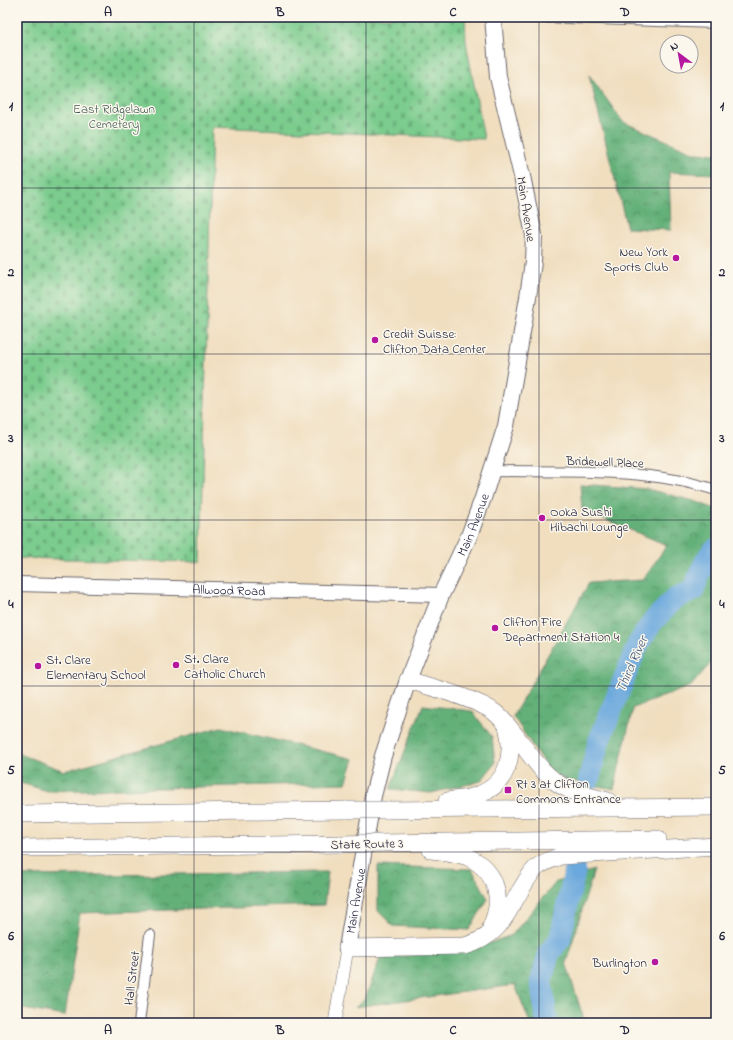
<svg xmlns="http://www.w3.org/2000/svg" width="733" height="1040" font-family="'Indie Flower',sans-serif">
	<defs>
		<pattern id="forest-crowns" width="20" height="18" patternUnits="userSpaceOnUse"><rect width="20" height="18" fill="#64b079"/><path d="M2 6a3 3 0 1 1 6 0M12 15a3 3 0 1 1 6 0" fill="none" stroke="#528f64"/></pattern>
		<pattern id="cemetery-stones" width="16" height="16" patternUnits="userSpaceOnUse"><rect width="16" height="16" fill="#7bcc8e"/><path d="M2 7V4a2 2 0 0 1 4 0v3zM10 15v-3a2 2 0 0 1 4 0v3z" fill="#6aaf7b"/></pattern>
	</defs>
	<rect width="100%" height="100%" fill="#fbf7ec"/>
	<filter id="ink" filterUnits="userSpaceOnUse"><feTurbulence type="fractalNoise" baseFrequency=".025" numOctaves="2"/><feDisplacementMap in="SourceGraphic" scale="8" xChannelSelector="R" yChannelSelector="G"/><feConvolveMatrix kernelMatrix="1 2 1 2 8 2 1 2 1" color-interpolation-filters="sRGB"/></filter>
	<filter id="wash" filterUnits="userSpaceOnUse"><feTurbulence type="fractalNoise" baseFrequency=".012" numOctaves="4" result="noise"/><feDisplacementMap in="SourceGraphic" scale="16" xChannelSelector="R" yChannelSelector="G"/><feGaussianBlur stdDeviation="0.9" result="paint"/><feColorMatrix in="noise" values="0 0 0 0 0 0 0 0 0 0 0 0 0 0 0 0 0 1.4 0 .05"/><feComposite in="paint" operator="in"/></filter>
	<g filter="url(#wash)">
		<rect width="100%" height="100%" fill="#f0debf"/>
		<g fill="url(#forest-crowns)" stroke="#43695a">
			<path d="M589,75L623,122L695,153L716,154V174L669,172L671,230L627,228Z"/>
			<path d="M580,484L647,489L694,501L716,509V657L691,686L633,708L614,789L566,780L549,771L513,716L589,583L643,580L667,545L582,510Z"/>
			<path d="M423,705L472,711L492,737L495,763L481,781L431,793L390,789Z"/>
			<path d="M221,727L354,759L346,783L48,791L17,782V753L64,771Z"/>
			<path d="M378,866L472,869L488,899L469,930L393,926L378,911Z"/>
			<path d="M594,870L566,963L585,1023H530L515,985L355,1007L365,999L380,958L470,950L512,935L556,882Z"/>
			<path d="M328,872L324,905L80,913L65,1016L17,1008V876Z"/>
		</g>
		<path fill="url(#cemetery-stones)" stroke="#4e7764" d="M17,17H465L466,42L484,139L212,127L201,562L17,558Z"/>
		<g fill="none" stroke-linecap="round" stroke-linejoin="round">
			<g stroke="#6ba8dd" stroke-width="22">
				<path d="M589,779L599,741L638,644L653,621L667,607L675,598L693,591C697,581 707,552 716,549"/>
				<path d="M547,1023L541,981L549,953L560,939L575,870"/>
			</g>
		</g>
	</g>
	<g filter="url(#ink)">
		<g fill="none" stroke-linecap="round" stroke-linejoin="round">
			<g stroke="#6a6469" stroke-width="12">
				<g id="minor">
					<path d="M539,17L716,23"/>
					<path d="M491,471C566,472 644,467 716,490"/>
					<path d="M139,1023L150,935"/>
				</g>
			</g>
			<g stroke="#6a6469" stroke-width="14">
				<path id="tertiary" d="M335,1023L347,948"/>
			</g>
			<g stroke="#6a6469" stroke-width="16">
				<g id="secondary">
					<path id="s1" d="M17,584L441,595"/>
				</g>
			</g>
			<g stroke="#6a6469" stroke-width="18">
				<g id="primary">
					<path id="s2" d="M347,948L373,796L383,756L408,680L441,595L469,536L483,498L506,426L528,297L533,262L534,235L522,176L498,77L493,17"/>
				</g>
			</g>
			<g stroke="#6a6469" stroke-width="18">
				<g id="trunk">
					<path d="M408,680C430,687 478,699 494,712C506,721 513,733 522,744C551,784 560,790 608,801"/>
					<path d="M447,801C457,799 469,799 478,795C508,784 515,755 507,726"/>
					<path d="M387,810L716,807"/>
					<path d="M17,814L347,810"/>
					<path d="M381,843L658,839"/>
					<path d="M17,848L341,844"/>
					<path d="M431,850C442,851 457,853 468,857C497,871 504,899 491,927"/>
					<path d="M347,948L465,946C497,937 505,918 520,891C525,883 529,875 536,868C543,862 553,859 561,856L716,846"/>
				</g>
			</g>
			<use href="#minor" stroke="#fff" stroke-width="10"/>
			<use href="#tertiary" stroke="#fff" stroke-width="13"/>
			<use href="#secondary" stroke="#fff" stroke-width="14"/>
			<use href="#primary" stroke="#fff" stroke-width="16"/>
			<use href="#trunk" stroke="#fff" stroke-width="17"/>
			<g stroke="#6a6469" stroke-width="18" stroke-linecap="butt">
				<g id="trunk-bridge">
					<path d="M347,810H387"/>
					<path d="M341,844L381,843"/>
				</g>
			</g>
			<use href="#trunk-bridge" stroke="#fff" stroke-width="17"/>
		</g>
	</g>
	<path fill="none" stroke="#22223b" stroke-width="1" stroke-opacity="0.55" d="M194,17V1023M366,17V1023M539,17V1023M17,188H716M17,354H716M17,520H716M17,686H716M17,852H716"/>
	<g fill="#b5179e" stroke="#fbf7ec" stroke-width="1.5">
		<circle cx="676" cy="258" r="4"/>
		<circle cx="375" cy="340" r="4"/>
		<circle cx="542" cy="518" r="4"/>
		<circle cx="495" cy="628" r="4"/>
		<circle cx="176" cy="665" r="4"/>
		<circle cx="38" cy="666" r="4"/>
		<rect x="504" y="786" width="8" height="8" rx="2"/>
		<circle cx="655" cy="962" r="4"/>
	</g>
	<g text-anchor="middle" stroke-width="3" stroke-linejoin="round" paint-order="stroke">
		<g font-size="13" fill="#415e58" stroke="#fbf7ec">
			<text x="114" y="113">East Ridgelawn<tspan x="114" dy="15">Cemetery</tspan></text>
		</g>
		<g font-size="13" fill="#22223b" stroke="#fbf7ec">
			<text transform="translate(527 209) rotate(81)" y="5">Main Avenue</text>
			<text transform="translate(605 461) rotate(2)" y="5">Bridewell Place</text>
			<text dy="5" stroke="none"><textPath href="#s2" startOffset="444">Main Avenue</textPath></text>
			<text dy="5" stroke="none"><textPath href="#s1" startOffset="212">Allwood Road</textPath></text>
			<text transform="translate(367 843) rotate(-1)" y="5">State Route 3</text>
			<text dy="5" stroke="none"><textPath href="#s2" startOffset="48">Main Avenue</textPath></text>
			<text transform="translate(131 978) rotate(-83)" y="5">Hall Street</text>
		</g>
		<g font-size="13" fill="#22223b" stroke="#fbf7ec" text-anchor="start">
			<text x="668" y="256" text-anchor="end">New York<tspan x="668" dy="15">Sports Club</tspan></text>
			<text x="383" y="338">Credit Suisse:<tspan x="383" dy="15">Clifton Data Center</tspan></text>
			<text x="550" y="516">Ooka Sushi<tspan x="550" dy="15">Hibachi Lounge</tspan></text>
			<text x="503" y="626">Clifton Fire<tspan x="503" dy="15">Department Station 4</tspan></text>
			<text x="184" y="663">St. Clare<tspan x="184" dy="15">Catholic Church</tspan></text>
			<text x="46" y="664">St. Clare<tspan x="46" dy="15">Elementary School</tspan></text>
			<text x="516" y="788">Rt 3 at Clifton<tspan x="516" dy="15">Commons Entrance</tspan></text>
			<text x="647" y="967" text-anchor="end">Burlington</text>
		</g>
		<g font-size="14" font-style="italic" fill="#3f587c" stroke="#fbf7ec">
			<text transform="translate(631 664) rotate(-66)" y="5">Third River</text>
		</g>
	</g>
	<rect width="733" height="1040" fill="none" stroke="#fbf7ec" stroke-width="44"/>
	<g transform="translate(679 54) rotate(328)"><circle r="19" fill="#fbf7ec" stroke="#a4a2a5"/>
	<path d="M0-3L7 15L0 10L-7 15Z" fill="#b5179e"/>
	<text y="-6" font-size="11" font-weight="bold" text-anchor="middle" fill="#22223b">N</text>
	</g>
	<rect x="22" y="22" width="689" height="996" fill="none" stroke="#22223b" stroke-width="1.5"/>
	<g font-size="13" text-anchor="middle" font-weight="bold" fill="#22223b">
		<text x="108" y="16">A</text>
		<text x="280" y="16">B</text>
		<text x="453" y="16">C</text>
		<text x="625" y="16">D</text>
		<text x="11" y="110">1</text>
		<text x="722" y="110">1</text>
		<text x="11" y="276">2</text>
		<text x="722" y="276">2</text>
		<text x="11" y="442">3</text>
		<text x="722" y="442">3</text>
		<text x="11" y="608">4</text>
		<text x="722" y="608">4</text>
		<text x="11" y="774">5</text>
		<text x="722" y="774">5</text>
		<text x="11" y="940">6</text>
		<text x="722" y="940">6</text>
		<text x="108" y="1034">A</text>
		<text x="280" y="1034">B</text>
		<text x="453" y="1034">C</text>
		<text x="625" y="1034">D</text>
	</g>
</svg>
